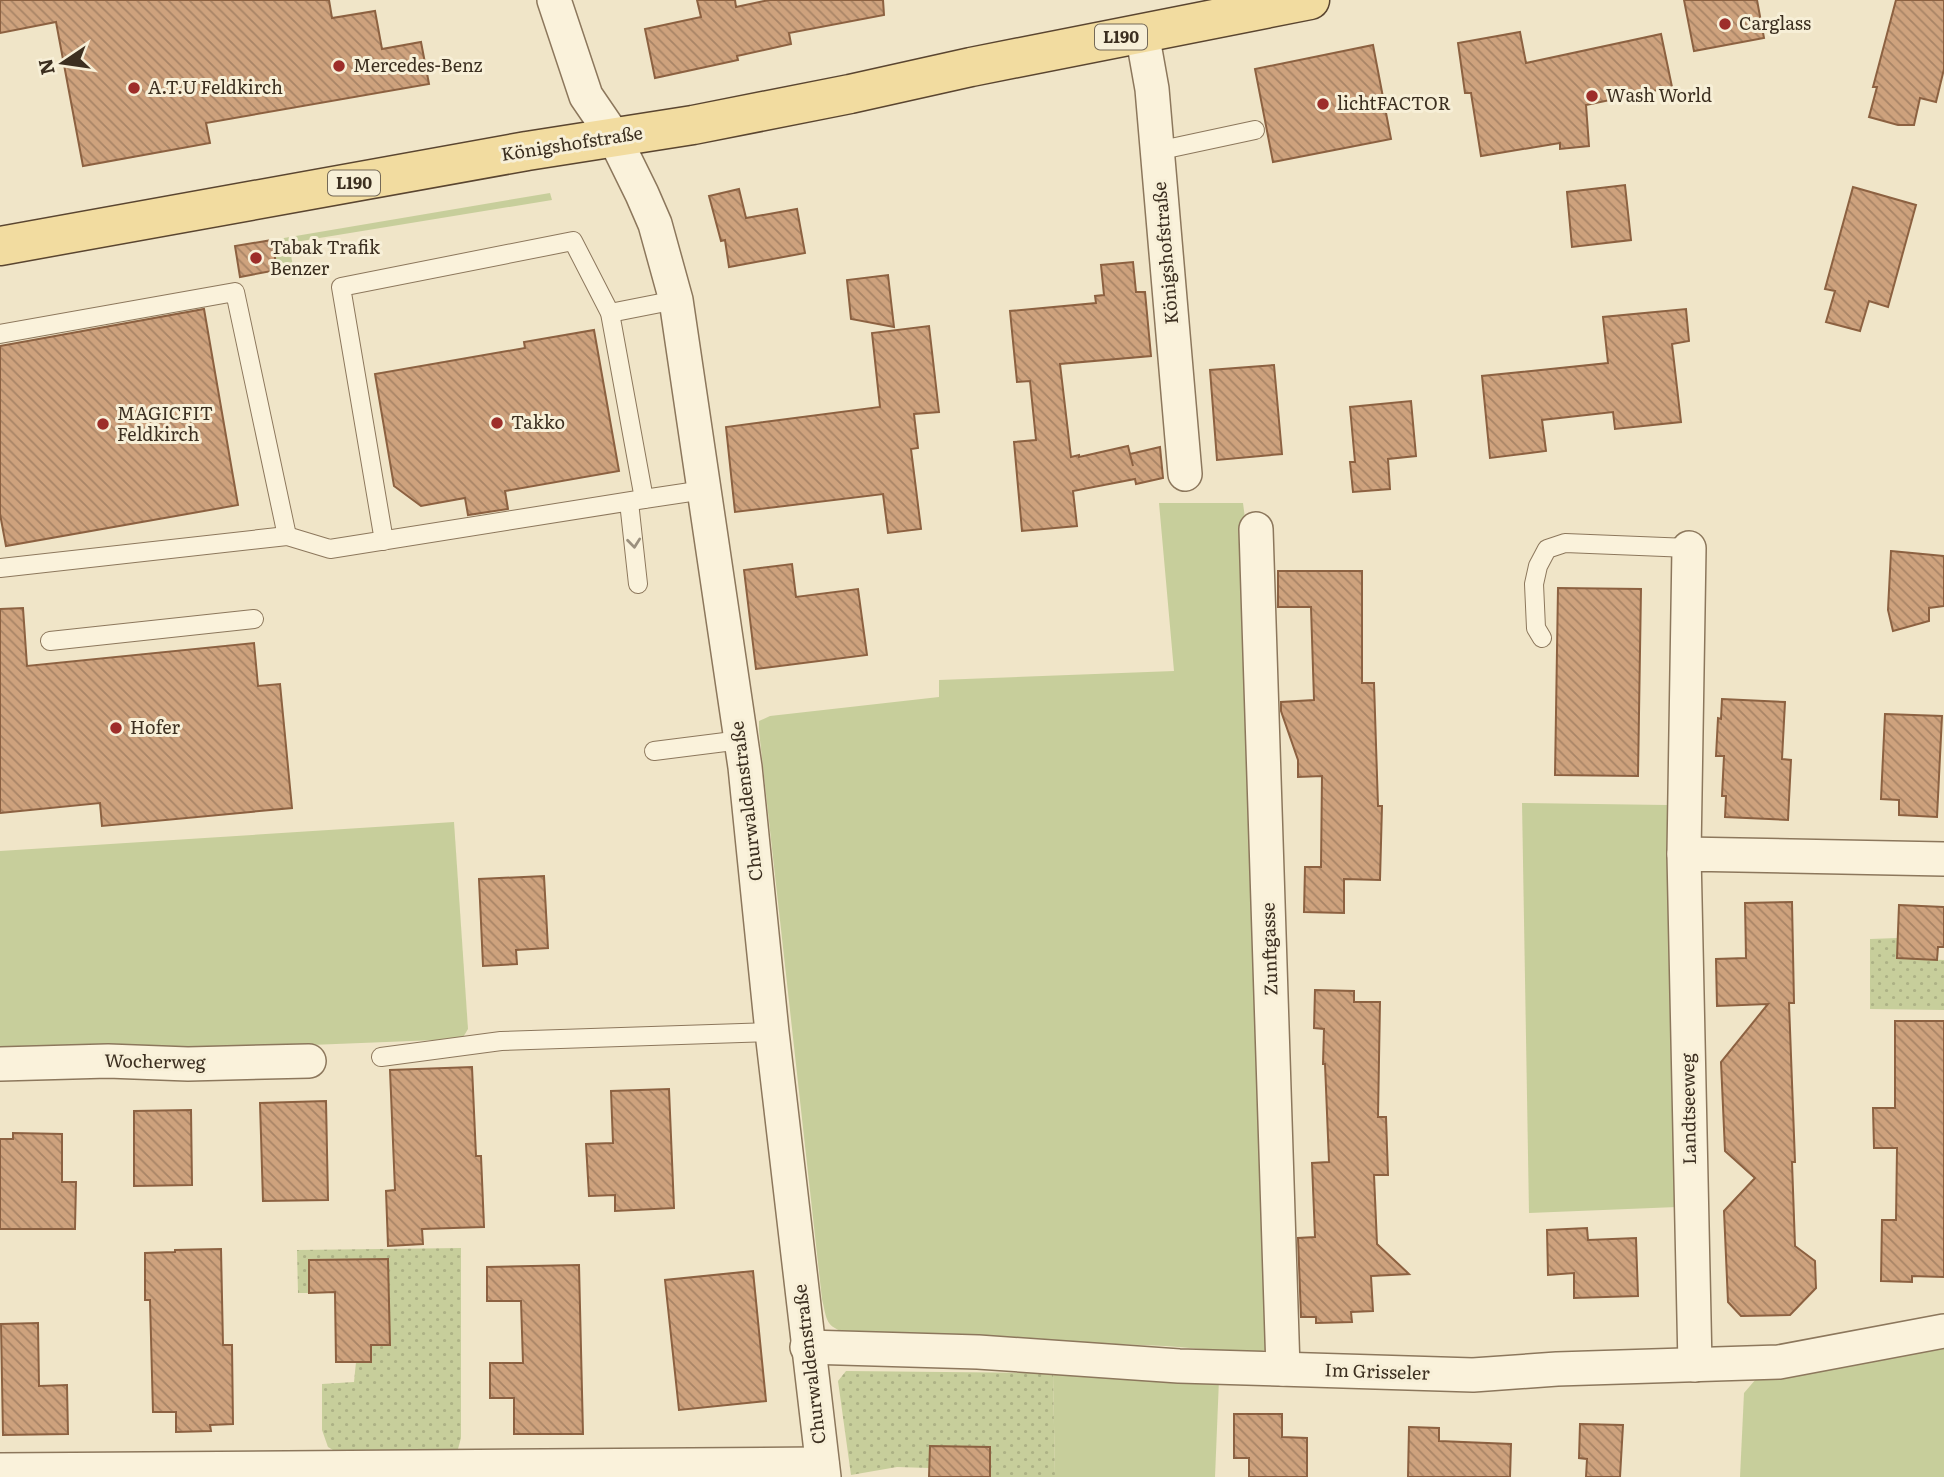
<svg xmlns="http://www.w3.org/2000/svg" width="1944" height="1477" font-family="Literata,serif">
	<defs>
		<pattern id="garden-dots" width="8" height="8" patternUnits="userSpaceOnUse" patternTransform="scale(1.75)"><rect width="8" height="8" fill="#c7ce9b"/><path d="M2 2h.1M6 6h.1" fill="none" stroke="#acb185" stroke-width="1.8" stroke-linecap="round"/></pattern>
		<pattern id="building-back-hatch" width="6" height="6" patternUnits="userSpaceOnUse" patternTransform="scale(1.75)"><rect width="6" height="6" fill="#cea27d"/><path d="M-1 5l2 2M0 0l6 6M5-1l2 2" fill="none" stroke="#a88466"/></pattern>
	</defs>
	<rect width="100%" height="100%" fill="#f0e5c8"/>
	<g fill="#c7ce9b">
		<path d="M550,193L552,200L289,243L293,267L277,270L272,240Z"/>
		<path d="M1159,503H1243L1246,526L1271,1343L1265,1350L1254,1353L1165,1346L848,1333C825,1327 827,1320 822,1299L759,731V721L770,716L939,697V680L1174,671Z"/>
		<path d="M1522,803L1667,805L1677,1207L1529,1213Z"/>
		<path d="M454,822L468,1029L462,1039L183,1050L0,1049V851Z"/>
		<path d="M1944,1346V1477H1740L1744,1393L1756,1379L1771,1374Z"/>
		<path d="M1053,1373L1219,1379L1215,1477H1055Z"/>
	</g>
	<g fill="url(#garden-dots)">
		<path d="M1898,938V958L1944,960V1010L1870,1009V939Z"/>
		<path d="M461,1248V1438L458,1449L449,1453H338L328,1447L322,1430V1384L354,1382L356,1362L371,1345L390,1344L388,1267L309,1260V1293H298L297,1250Z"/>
		<path d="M846,1371L1053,1373L1055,1477H990V1447L930,1446L929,1468L897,1467L851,1475L838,1381Z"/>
	</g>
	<g fill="url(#building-back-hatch)" stroke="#8c6141" stroke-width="2">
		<path d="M0,0H329L332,18L375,11L382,49L421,42L429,84L206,123L210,143L83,166L56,22L0,33Z"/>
		<path d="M697,0H735L736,7L769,0H883L884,15L789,33L791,44L737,56L738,60L655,78L645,29L701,17Z"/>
		<path d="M1684,0H1757L1764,38L1694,51Z"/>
		<path d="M1896,0H1944V69L1936,102L1920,98L1914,125H1898L1869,117L1877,87H1873Z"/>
		<path d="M1520,32L1526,63L1661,34L1672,87L1586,105L1589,146L1560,149V143L1481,156L1471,93H1465L1458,43Z"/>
		<path d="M1373,45L1391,139L1273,162L1255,69Z"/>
		<path d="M1625,185L1631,240L1572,247L1567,192Z"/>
		<path d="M1853,187L1916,205L1888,307L1869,301L1860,331L1826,322L1835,291L1825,289Z"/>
		<path d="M739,189L746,218L797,209L805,253L729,267L725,240L721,241L709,196Z"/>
		<path d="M272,240L277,270L240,277L235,246Z"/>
		<path d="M1133,262L1136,292H1145L1151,356L1060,364L1071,457L1079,455V457L1128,446L1133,466L1130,454L1160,447L1163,478L1136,484L1135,479L1073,491L1077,526L1022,531L1014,442L1036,440L1030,381L1017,382L1010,311L1096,303L1095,296L1104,295L1101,265Z"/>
		<path d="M888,275L894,327L851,319L847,280Z"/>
		<path d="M204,309L238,505L6,546L0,514V346Z"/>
		<path d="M1686,309L1689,341L1672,344L1681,422L1615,429L1613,412L1542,420L1546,451L1490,458L1482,376L1608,363L1603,317Z"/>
		<path d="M929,326L939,412L914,414L918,448L911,449L921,529L888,533L883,494L735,512L726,427L880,407L872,333Z"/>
		<path d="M594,330L619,471L505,491L508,509L468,515L465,498L421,506L394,486L375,374L525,348L524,342Z"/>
		<path d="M1274,365L1282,454L1217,460L1210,370Z"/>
		<path d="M1411,401L1416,456L1388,459L1390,489L1353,492L1350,462H1355L1350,407Z"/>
		<path d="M1891,551L1944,556V606L1929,608V621L1893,631L1888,610Z"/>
		<path d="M792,564L796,597L858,589L867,655L756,669L744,570Z"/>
		<path d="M1278,571H1362V683H1374L1378,806H1382L1380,880L1344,879V913L1304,912L1305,867H1321L1322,776L1298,777V760L1281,711V702L1314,700L1311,607H1278Z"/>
		<path d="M1558,588L1641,589L1638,776L1555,775Z"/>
		<path d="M23,608L27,666L254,643L258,686L280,684L292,808L102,826L100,803L0,813V609Z"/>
		<path d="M1722,699L1785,702L1782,759L1791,760L1788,820L1725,817L1726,796H1722L1724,756H1716L1718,718L1721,719Z"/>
		<path d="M1885,714L1942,716L1937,817L1899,815V800L1881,799Z"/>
		<path d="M544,876L548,948L516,950L517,964L483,966L479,879Z"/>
		<path d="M1792,902L1794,1003H1789L1795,1162H1792L1795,1246L1815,1261L1816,1288L1790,1315L1741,1316L1728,1302L1724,1211L1755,1178L1725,1151L1721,1062L1768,1004L1717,1006L1716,959L1746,958L1745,903Z"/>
		<path d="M1899,905L1944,907V947H1938L1937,960L1897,958Z"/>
		<path d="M1315,990L1354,991V1002H1380L1378,1117H1386L1388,1175H1374L1377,1244L1409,1274L1371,1276L1373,1311L1351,1312L1352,1322L1316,1323V1317H1301L1298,1238L1315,1237L1312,1163L1329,1162L1325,1064H1323L1324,1029L1314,1028Z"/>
		<path d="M1895,1021H1944V1277L1912,1276V1282L1881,1281L1882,1220H1896L1897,1148H1874L1873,1108H1895Z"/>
		<path d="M472,1067L476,1156H481L484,1227L422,1229L423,1244L388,1246L386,1191L395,1190L390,1070Z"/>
		<path d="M669,1089L674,1208L615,1211V1195L589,1196L586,1144L613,1143L611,1091Z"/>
		<path d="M326,1101L328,1200L263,1201L260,1103Z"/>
		<path d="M191,1110L192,1185L134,1186V1111Z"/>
		<path d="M13,1133L62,1134V1182H76L75,1229H0V1139H13Z"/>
		<path d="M1587,1228L1588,1240L1636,1238L1638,1296L1574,1298V1273L1548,1275L1547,1230Z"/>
		<path d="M221,1249L223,1345H232L233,1424L210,1425L211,1431L176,1432V1412H153L150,1300H145V1253L175,1252V1250Z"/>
		<path d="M388,1259L390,1345H371V1362H336L335,1292L309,1293V1260Z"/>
		<path d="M579,1265L583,1434H514V1398H490V1363H523L521,1301H487V1267Z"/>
		<path d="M753,1271L766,1401L679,1410L665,1280Z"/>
		<path d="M38,1323L39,1386L67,1385L68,1434L3,1435L1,1324Z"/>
		<path d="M1234,1414H1282V1437L1307,1438V1477H1249V1458H1234Z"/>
		<path d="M1580,1424L1623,1425L1620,1477H1586L1587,1459L1579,1458Z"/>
		<path d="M1409,1427L1439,1428V1441L1511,1444L1510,1477H1408Z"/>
		<path d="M930,1446L990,1447V1477H929Z"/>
	</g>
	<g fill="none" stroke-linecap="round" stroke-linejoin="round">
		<g stroke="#8c775c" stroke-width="20">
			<g id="service">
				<path d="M1157,151L1255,130"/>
				<path d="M610,313L676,300"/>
				<path d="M0,334L235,292L287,536"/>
				<path d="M644,499L704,490"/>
				<path d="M629,502L638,584"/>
				<path d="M0,568L287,536L330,549L644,499L610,313L573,241L341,287L384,541"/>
				<path d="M1542,638L1536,628L1534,584L1538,566L1547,549L1565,543L1689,548"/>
				<path d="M50,641L254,619"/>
				<path d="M654,751L741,740"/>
				<path d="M381,1057L501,1041L772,1032"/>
			</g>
		</g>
		<g stroke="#8c775c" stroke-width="36">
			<g id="minor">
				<path d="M554,0L586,96L614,137L642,194L655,224L676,300L745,767L772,1032L824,1477"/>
				<path d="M1142,33L1152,89L1185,474"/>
				<path d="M1256,529L1283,1369"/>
				<path d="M1684,854L1689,548"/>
				<path d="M0,1064L108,1061L188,1064L309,1061"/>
				<path d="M807,1347L978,1352L1179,1366L1473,1375L1557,1369L1779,1362L1944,1331"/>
				<path d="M1695,1365L1684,854L1944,859"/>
				<path d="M0,1470L822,1464"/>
			</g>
		</g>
		<g stroke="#5a4530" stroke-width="41">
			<path id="primary" d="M0,246L527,151L693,125L850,94L971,67L1310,0"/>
		</g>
		<use href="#service" stroke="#faf2db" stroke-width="18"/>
		<use href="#minor" stroke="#faf2db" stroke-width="33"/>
		<use href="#primary" stroke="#f2dca0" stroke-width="38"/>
	</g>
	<defs><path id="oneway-chevron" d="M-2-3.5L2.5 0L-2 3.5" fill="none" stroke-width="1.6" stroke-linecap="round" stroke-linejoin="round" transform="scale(1.75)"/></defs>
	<use stroke="#9b907e" href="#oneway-chevron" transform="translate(634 543) rotate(84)"/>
	<g fill="#9d2e2a" stroke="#f7efd7" stroke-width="2.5">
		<circle cx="1725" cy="24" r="7"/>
		<circle cx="339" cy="66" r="7"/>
		<circle cx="134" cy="88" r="7"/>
		<circle cx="1592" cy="96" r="7"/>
		<circle cx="1323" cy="104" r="7"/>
		<circle cx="256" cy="258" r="7"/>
		<circle cx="497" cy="423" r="7"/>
		<circle cx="103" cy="424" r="7"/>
		<circle cx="116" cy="728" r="7"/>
	</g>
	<g text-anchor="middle" stroke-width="6" stroke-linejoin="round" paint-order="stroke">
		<g fill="#f7efd7" stroke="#746957" stroke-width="2">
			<rect x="1095" y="24.5" width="52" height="25" rx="5"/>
			<rect x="328" y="170.5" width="52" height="25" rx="5"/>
		</g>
		<g font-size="16" font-weight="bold" fill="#3c2f20">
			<text x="1121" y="43">L190</text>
			<text x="354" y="189">L190</text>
		</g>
		<g font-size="18" fill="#3c2f20" stroke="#f7efd7" text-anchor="start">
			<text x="1739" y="30">Carglass</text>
			<text x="353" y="72">Mercedes-Benz</text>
			<text x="148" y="94">A.T.U Feldkirch</text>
			<text x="1606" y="102">Wash World</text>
			<text x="1337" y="110">lichtFACTOR</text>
			<text x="270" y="254">Tabak Trafik<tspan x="270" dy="21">Benzer</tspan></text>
			<text x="117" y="420">MAGICFIT<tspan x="117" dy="21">Feldkirch</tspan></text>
			<text x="511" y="429">Takko</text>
			<text x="130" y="734">Hofer</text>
		</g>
		<g font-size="18" fill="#3c2f20" stroke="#f7efd7">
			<text transform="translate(572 144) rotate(-9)" y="6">Königshofstraße</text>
			<text transform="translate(1166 253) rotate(-95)" y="6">Königshofstraße</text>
			<text transform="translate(747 801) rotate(-97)" y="6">Churwaldenstraße</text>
			<text transform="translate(1270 949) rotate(-92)" y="6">Zunftgasse</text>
			<text transform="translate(155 1062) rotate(1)" y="6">Wocherweg</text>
			<text transform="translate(1689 1109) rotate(-91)" y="6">Landtseeweg</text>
			<text transform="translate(810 1364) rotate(-97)" y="6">Churwaldenstraße</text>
			<text transform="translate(1377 1372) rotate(2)" y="6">Im Grisseler</text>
		</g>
	</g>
	<g transform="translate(63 63) rotate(257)" stroke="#f7efd7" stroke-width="5" paint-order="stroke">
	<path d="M0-5L12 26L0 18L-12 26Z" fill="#3c2f20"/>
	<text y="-10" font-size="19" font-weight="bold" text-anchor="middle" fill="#3c2f20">N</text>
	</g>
</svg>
